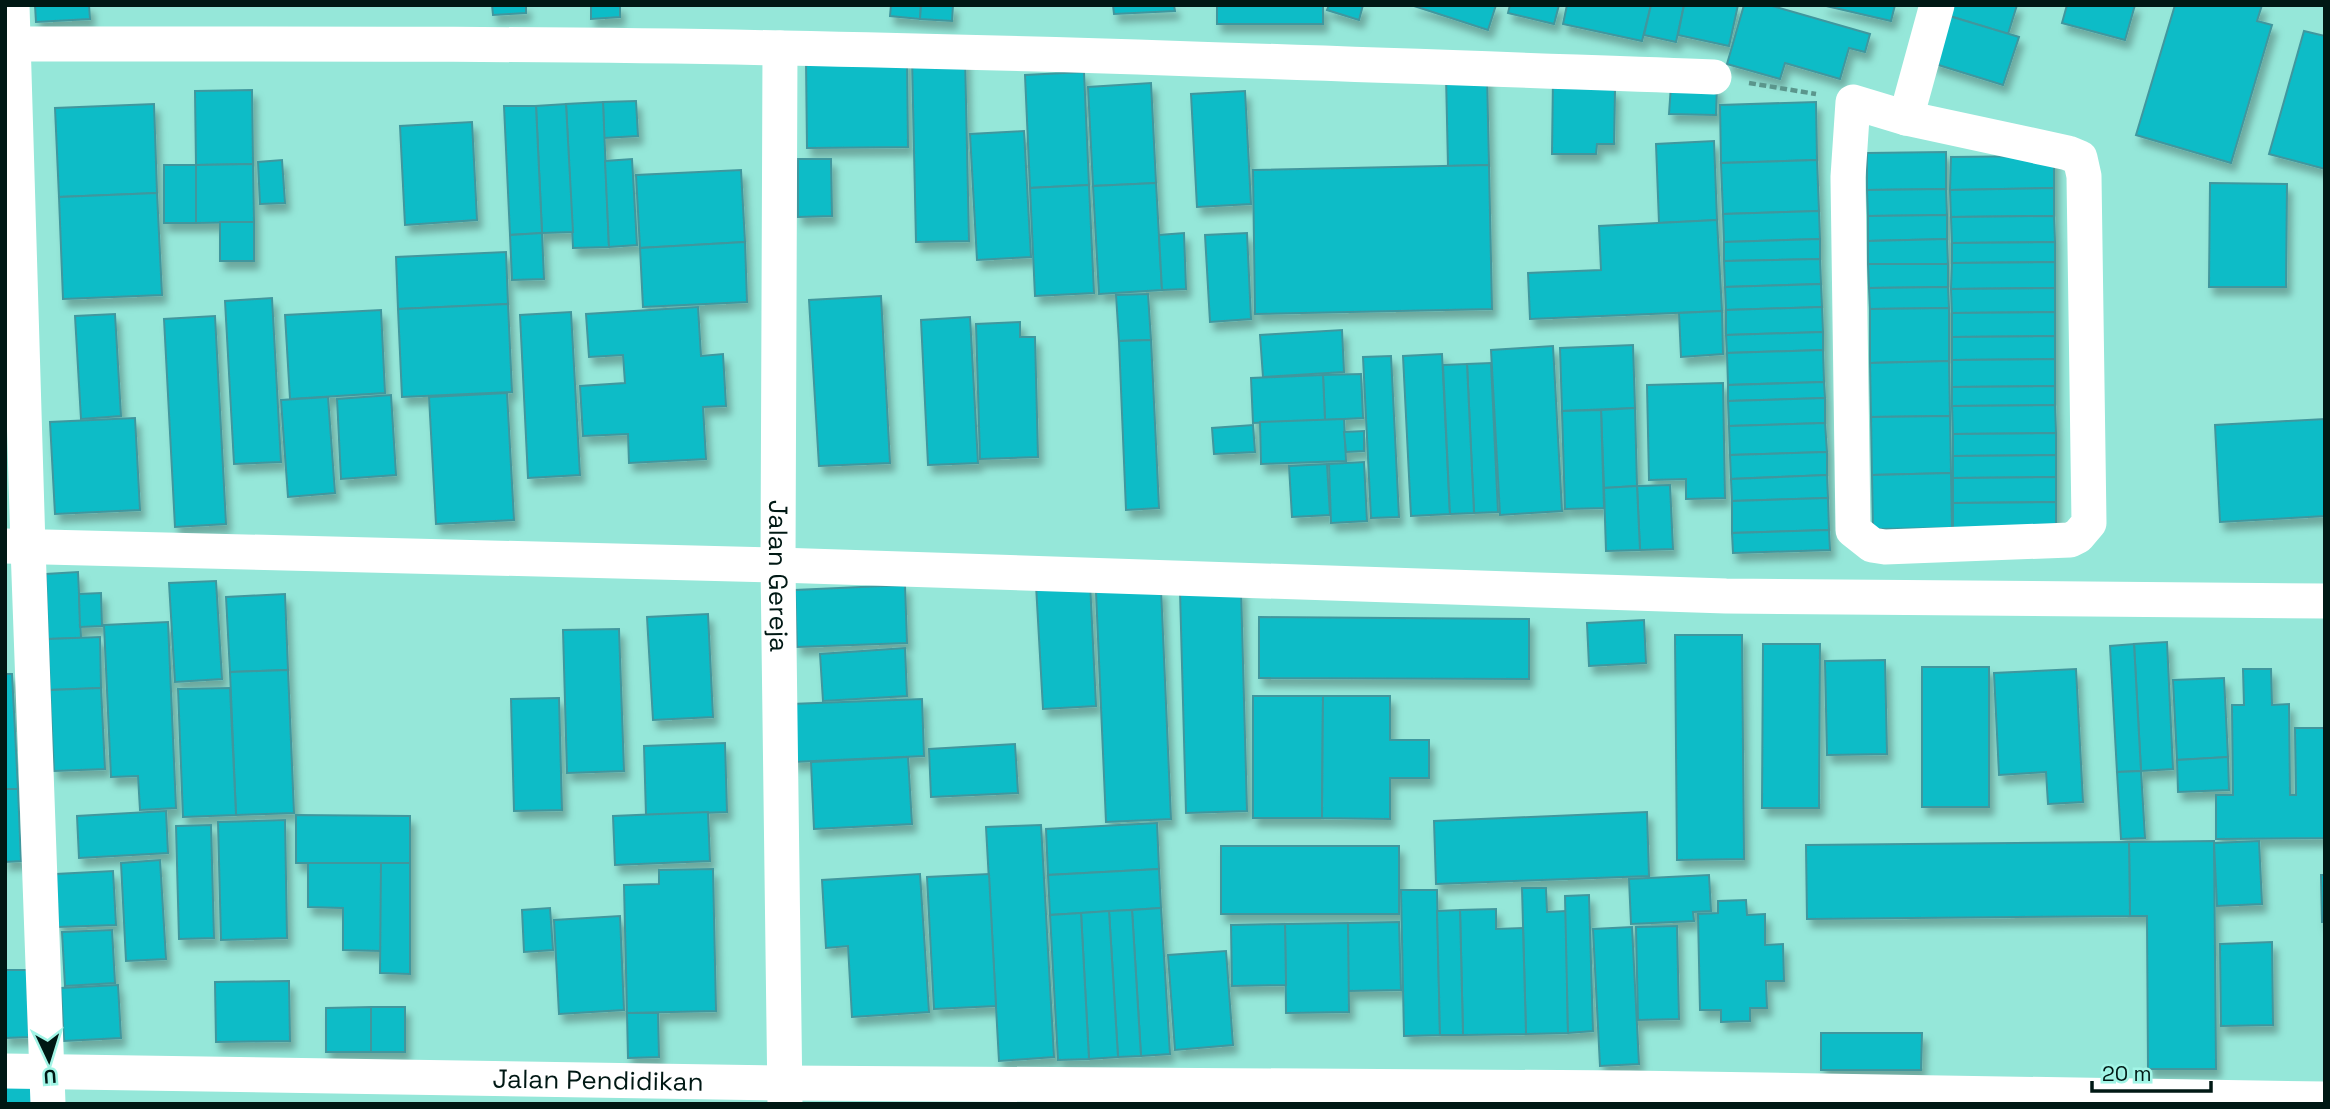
<svg xmlns="http://www.w3.org/2000/svg" width="2330" height="1109" font-family="'Space Grotesk',sans-serif">
	<defs>
		<filter id="shadow"><feDropShadow dx="4.5" dy="8" stdDeviation="3.5" flood-color="#0004"/></filter>
	</defs>
	<rect width="100%" height="100%" fill="#95e7d9"/>
	<g fill="#0ebcc7" stroke="#41979e" stroke-width="2" filter="url(#shadow)">
		<path d="M35,5H89L90,19L36,22Z"/>
		<path d="M492,5H526V13L493,15Z"/>
		<path d="M591,5H620V17L591,19Z"/>
		<path d="M891,5H921L920,19L890,16Z"/>
		<path d="M921,5H953L952,21L920,19Z"/>
		<path d="M1113,5H1174L1175,11L1114,14Z"/>
		<rect x="1217" y="5" width="106" height="19"/>
		<path d="M1329,5H1363L1359,20L1327,10Z"/>
		<path d="M1411,5H1496L1488,30Z"/>
		<path d="M1510,5H1559L1554,24L1508,13Z"/>
		<path d="M1567,5H1651L1642,41L1563,24Z"/>
		<path d="M1651,5H1684L1676,42L1644,35Z"/>
		<path d="M1684,5H1738L1729,46L1678,35Z"/>
		<path d="M1744,5H1769L1870,34L1865,52L1849,48L1840,79L1785,63L1780,79L1727,64Z"/>
		<path d="M1822,5H1895L1891,21Z"/>
		<path d="M1949,5H2017L2008,34L1946,15Z"/>
		<path d="M2067,5H2135L2125,40L2062,23Z"/>
		<path d="M2175,5H2262L2257,21L2272,25L2231,163L2136,135Z"/>
		<path d="M1946,15L2019,37L2003,85L1932,63Z"/>
		<path d="M2304,31L2325,36V169L2269,154Z"/>
		<path d="M965,56L969,241L916,242L912,58Z"/>
		<path d="M907,57L908,147L807,148L806,59Z"/>
		<path d="M1084,72L1089,185L1030,188L1025,75Z"/>
		<path d="M1487,74L1489,165L1448,166L1446,75Z"/>
		<path d="M1553,77L1615,90L1614,144H1597L1596,154H1552Z"/>
		<path d="M1151,83L1156,183L1093,186L1088,87Z"/>
		<path d="M1671,85L1717,86L1716,115L1669,114Z"/>
		<path d="M252,90L253,164L196,165L195,91Z"/>
		<path d="M1245,91L1251,204L1197,207L1191,94Z"/>
		<path d="M636,101L638,136L604,138L603,102Z"/>
		<path d="M603,102L609,247L573,248L566,104Z"/>
		<path d="M1816,102L1817,160L1721,163L1720,105Z"/>
		<path d="M154,104L157,193L59,197L55,108Z"/>
		<path d="M566,104L573,232L542,233L536,106Z"/>
		<path d="M504,106H536L542,233L510,235Z"/>
		<path d="M472,122L477,220L405,225L400,126Z"/>
		<path d="M1024,131L1031,257L977,260L970,134Z"/>
		<path d="M1714,141L1717,220L1659,223L1656,144Z"/>
		<path d="M1946,152V189L1867,190V153Z"/>
		<path d="M2054,156V188L1950,190L1951,157Z"/>
		<path d="M632,159L637,245L609,247L605,161Z"/>
		<path d="M798,159H831L832,216L798,217Z"/>
		<path d="M282,160L285,203L260,204L258,162Z"/>
		<path d="M1817,160L1819,211L1723,214L1721,163Z"/>
		<path d="M253,164L254,222L196,223V165Z"/>
		<rect x="164" y="165" width="32" height="58"/>
		<path d="M1489,165L1492,309L1255,314L1253,170Z"/>
		<path d="M741,170L745,242L640,248L636,175Z"/>
		<path d="M1156,183L1162,290L1099,294L1093,186Z"/>
		<path d="M2210,183L2287,184L2286,287H2209Z"/>
		<path d="M1089,185L1094,293L1035,296L1030,188Z"/>
		<path d="M2054,188V216L1951,217L1950,190Z"/>
		<path d="M1946,189L1947,215L1868,216L1867,190Z"/>
		<path d="M157,193L162,295L63,299L59,197Z"/>
		<path d="M1819,211L1820,239L1724,242L1723,214Z"/>
		<path d="M1947,215V239L1868,241V216Z"/>
		<path d="M2054,216L2055,242L1952,243L1951,217Z"/>
		<path d="M1717,220L1722,311L1530,319L1528,273L1601,270L1599,226Z"/>
		<rect x="220" y="222" width="34" height="39"/>
		<path d="M542,233L544,279L512,280L510,235Z"/>
		<path d="M1184,233L1186,289L1162,290L1159,235Z"/>
		<path d="M1247,233L1251,319L1210,322L1205,235Z"/>
		<path d="M1820,239V259L1724,261V242Z"/>
		<path d="M1947,239L1948,264H1868V241Z"/>
		<path d="M745,242L747,302L643,307L640,248Z"/>
		<path d="M2055,242V262L1952,263V243Z"/>
		<path d="M506,252L508,304L398,309L396,257Z"/>
		<path d="M1820,259L1821,284L1725,287L1724,261Z"/>
		<path d="M2055,262V288L1951,289L1952,263Z"/>
		<path d="M1868,264H1948V287L1869,288Z"/>
		<path d="M1821,284L1822,307L1726,310L1725,287Z"/>
		<path d="M1948,287L1949,308L1870,309L1869,288Z"/>
		<path d="M2055,288V312L1952,313L1951,289Z"/>
		<path d="M1148,294L1151,340L1119,341L1116,295Z"/>
		<path d="M881,296L890,463L819,466L809,300Z"/>
		<path d="M272,298L281,462L234,464L225,301Z"/>
		<path d="M508,304L512,392L402,397L398,309Z"/>
		<path d="M698,307L701,356L723,354L726,406L703,407L706,459L629,463L628,434L583,436L580,386L625,383L623,355L589,357L586,314Z"/>
		<path d="M1822,307L1823,332L1726,335V310Z"/>
		<path d="M1949,308V361L1870,363V309Z"/>
		<path d="M381,310L385,393L290,399L285,315Z"/>
		<path d="M1722,311L1723,354L1681,357L1679,313Z"/>
		<path d="M571,312L580,475L528,478L520,315Z"/>
		<path d="M2055,312V336L1952,337V313Z"/>
		<path d="M115,314L121,416L81,419L75,316Z"/>
		<path d="M215,316L226,524L175,527L164,319Z"/>
		<path d="M970,317L978,463L928,465L921,320Z"/>
		<path d="M1020,322V337H1035L1038,457L980,459L976,324Z"/>
		<path d="M1342,330L1344,372L1263,377L1260,335Z"/>
		<path d="M1823,332V350L1727,353L1726,335Z"/>
		<path d="M2055,336V359L1952,360V337Z"/>
		<path d="M1151,340L1159,508L1126,510L1119,341Z"/>
		<path d="M1633,345L1635,408L1562,411L1560,348Z"/>
		<path d="M1553,346L1562,511L1500,515L1491,350Z"/>
		<path d="M1823,350L1824,382L1728,385L1727,353Z"/>
		<path d="M1442,354L1450,514L1411,516L1403,356Z"/>
		<path d="M1391,356L1399,517L1371,518L1363,357Z"/>
		<path d="M2055,359V386L1952,387V360Z"/>
		<path d="M1949,361L1950,416L1871,417L1870,363Z"/>
		<path d="M1491,363L1498,512L1474,513L1467,364Z"/>
		<path d="M1467,364L1474,513L1450,514L1443,365Z"/>
		<path d="M1361,374L1363,418L1325,420L1323,375Z"/>
		<path d="M1323,375L1325,420L1253,423L1251,378Z"/>
		<path d="M1824,382L1825,398L1728,401V385Z"/>
		<path d="M1723,383L1725,498L1686,499V479L1649,480L1647,385Z"/>
		<path d="M2055,386V405L1952,406V387Z"/>
		<path d="M507,393L514,520L436,524L429,397Z"/>
		<path d="M391,395L396,475L341,479L337,399Z"/>
		<path d="M328,397L335,493L288,497L281,400Z"/>
		<path d="M1825,398V423L1729,426L1728,401Z"/>
		<path d="M2055,405L2056,433L1953,434L1952,406Z"/>
		<path d="M1635,408L1637,486L1604,488L1601,410Z"/>
		<path d="M1601,410L1604,508L1565,509L1562,411Z"/>
		<path d="M1950,416L1951,473L1872,475L1871,417Z"/>
		<path d="M135,418L140,510L55,514L50,422Z"/>
		<path d="M1344,419L1346,461L1261,464L1260,422Z"/>
		<path d="M2325,419V516L2220,522L2215,425Z"/>
		<path d="M1825,423L1827,452L1730,455L1729,426Z"/>
		<path d="M1253,425L1255,452L1214,454L1212,428Z"/>
		<path d="M1364,431V451L1346,452L1344,432Z"/>
		<path d="M2056,433V455L1953,456V434Z"/>
		<path d="M1827,452V475L1731,479L1730,455Z"/>
		<path d="M2056,455V477L1953,478V456Z"/>
		<path d="M1364,462L1367,521L1331,523L1329,464Z"/>
		<path d="M1327,464L1330,515L1292,517L1289,466Z"/>
		<path d="M1951,473L1952,528L1873,529L1872,475Z"/>
		<path d="M1827,475L1828,498L1732,501L1731,479Z"/>
		<path d="M2056,477V502L1953,503V478Z"/>
		<path d="M1670,485L1673,549L1640,550L1637,486Z"/>
		<path d="M1637,486L1640,550L1606,551L1604,488Z"/>
		<path d="M1828,498L1829,530L1732,533V501Z"/>
		<path d="M2056,502V530L1953,532V503Z"/>
		<path d="M1829,530L1830,550L1733,553L1732,533Z"/>
		<path d="M78,572L81,638L48,639L46,574Z"/>
		<path d="M216,581L222,679L175,682L169,583Z"/>
		<path d="M1090,582L1096,706L1043,709L1036,585Z"/>
		<path d="M905,585L907,643L797,647L795,590Z"/>
		<path d="M1161,589L1171,819L1106,822L1096,592Z"/>
		<path d="M1241,589L1247,811L1186,813L1180,591Z"/>
		<path d="M101,593L102,626L80,627L79,594Z"/>
		<path d="M285,594L288,670L230,672L226,597Z"/>
		<path d="M708,614L713,717L653,720L647,617Z"/>
		<path d="M1259,617L1529,619V679L1259,678Z"/>
		<path d="M1644,620L1646,663L1589,666L1587,623Z"/>
		<path d="M168,622L176,808L140,810L138,776L111,777L104,625Z"/>
		<path d="M619,629L624,771L567,773L563,630Z"/>
		<path d="M1675,635H1742L1744,859L1677,860Z"/>
		<path d="M100,637L101,688L50,690L48,639Z"/>
		<path d="M2167,642L2173,769L2141,771L2134,644Z"/>
		<path d="M1763,644H1820L1819,808H1762Z"/>
		<path d="M2134,644L2141,771L2117,772L2110,646Z"/>
		<path d="M905,648L907,696L823,701L820,654Z"/>
		<path d="M1885,660L1887,754L1827,755L1825,661Z"/>
		<rect x="1922" y="667" width="67" height="140"/>
		<path d="M2076,669L2083,802L2048,804L2046,772L1999,775L1994,673Z"/>
		<path d="M2243,669H2271L2272,705L2289,704L2290,795H2296L2295,728H2325V838L2216,839V795H2233L2232,705H2244Z"/>
		<path d="M288,670L294,813L236,815L230,672Z"/>
		<path d="M5,674H12L18,789H5Z"/>
		<path d="M2224,678L2228,757L2177,760L2173,680Z"/>
		<path d="M101,688L105,769L54,771L50,690Z"/>
		<path d="M230,688L236,815L183,817L178,689Z"/>
		<path d="M1253,696H1323L1322,818H1253Z"/>
		<path d="M1323,696H1390V740H1429V778H1390V819L1322,818Z"/>
		<path d="M559,698L562,810L514,811L511,699Z"/>
		<path d="M922,699L924,756L793,762L791,704Z"/>
		<path d="M725,743L727,812L646,815L644,746Z"/>
		<path d="M1015,744L1018,793L931,797L929,749Z"/>
		<path d="M908,757L912,824L814,829L811,762Z"/>
		<path d="M2228,757L2229,790L2178,792L2177,760Z"/>
		<path d="M2141,771L2145,838L2121,839L2117,772Z"/>
		<path d="M5,789H18L21,861L5,862Z"/>
		<path d="M166,811L168,853L79,858L77,816Z"/>
		<path d="M708,812L710,861L615,865L613,816Z"/>
		<path d="M1647,812L1649,876L1436,884L1434,821Z"/>
		<path d="M296,815L410,816V863H296Z"/>
		<path d="M285,820L287,938L221,940L218,822Z"/>
		<path d="M1157,823L1159,869L1048,875L1046,829Z"/>
		<path d="M211,825L214,938L179,939L176,826Z"/>
		<path d="M1041,825L1054,1057L999,1061L986,827Z"/>
		<path d="M2214,841L2216,1069H2148L2147,916H2130L2129,842Z"/>
		<path d="M2259,841L2262,904L2217,906L2214,843Z"/>
		<path d="M2129,842L2130,916L1807,919L1806,845Z"/>
		<rect x="1221" y="846" width="178" height="68"/>
		<path d="M160,860L166,959L126,961L121,863Z"/>
		<path d="M308,863H381V951L343,950V908L308,907Z"/>
		<path d="M381,863H410V974L380,973Z"/>
		<path d="M713,869L716,1011L627,1013L624,885L659,884V870Z"/>
		<path d="M1159,869L1161,908L1050,915L1048,875Z"/>
		<path d="M113,871L116,925L58,927L56,874Z"/>
		<path d="M920,874L929,1012L852,1017L848,946L826,948L822,880Z"/>
		<path d="M989,874L996,1006L934,1009L927,877Z"/>
		<path d="M1709,875L1711,911L1693,912L1694,921L1631,924L1629,879Z"/>
		<path d="M2321,875H2325V922H2322Z"/>
		<path d="M1522,888H1546L1547,912L1566,911L1568,1033L1526,1034Z"/>
		<path d="M1401,890H1437L1440,1035L1404,1036Z"/>
		<path d="M1589,895L1593,1031L1568,1033L1565,896Z"/>
		<path d="M1746,900L1747,915L1765,914V945L1783,944L1784,981H1766L1767,1008H1750V1021L1721,1022V1010H1700L1698,914L1718,913V901Z"/>
		<path d="M550,908L553,950L524,952L522,910Z"/>
		<path d="M1161,908L1170,1054L1141,1056L1132,910Z"/>
		<path d="M1496,909V929L1523,928L1526,1034L1463,1035L1460,910Z"/>
		<path d="M1132,910L1141,1056L1118,1057L1109,911Z"/>
		<path d="M1460,910L1463,1035H1440L1437,911Z"/>
		<path d="M1109,911L1118,1057L1089,1059L1081,913Z"/>
		<path d="M1081,913L1089,1059L1058,1060L1050,915Z"/>
		<path d="M620,916L624,1010L559,1014L554,920Z"/>
		<path d="M1399,922L1401,990L1348,991V923Z"/>
		<path d="M1348,923L1349,1012L1286,1013L1285,924Z"/>
		<path d="M1285,924L1286,985L1232,986L1231,925Z"/>
		<path d="M1677,926L1679,1019L1638,1020L1636,927Z"/>
		<path d="M1632,927L1639,1064L1600,1066L1593,929Z"/>
		<path d="M112,930L115,983L65,986L62,932Z"/>
		<path d="M2272,942L2273,1025L2221,1026L2220,944Z"/>
		<path d="M1226,951L1233,1045L1175,1050L1168,955Z"/>
		<path d="M5,970H27L29,1037L5,1038Z"/>
		<path d="M289,981L290,1041L216,1042L215,982Z"/>
		<path d="M118,985L121,1038L64,1041L61,988Z"/>
		<rect x="371" y="1007" width="34" height="45"/>
		<path d="M371,1007V1052H326V1008Z"/>
		<path d="M627,1013H658L659,1057L628,1058Z"/>
		<path d="M1821,1033H1922L1921,1070H1821Z"/>
		<path d="M34,1085L36,1104H5V1086Z"/>
	</g>
	<g fill="none" stroke-linecap="round" stroke-linejoin="round">
		<path stroke="#5b968c" stroke-width="4.5" stroke-dasharray="7 3.5" stroke-linecap="butt" d="M1749,83L1816,94"/>
		<g stroke="#fff" stroke-width="35">
			<path d="M12,5L28,547L48,1104"/>
			<path d="M14,44C270,44 527,43 783,48C1093,54 1403,66 1714,77"/>
			<path id="s1" d="M780,48L778,565L785,1104"/>
			<path d="M1853,102L1906,118L2068,153L2080,158L2084,176L2089,523L2078,536L2070,540L1885,547L1872,545L1853,530L1848,177Z"/>
			<path d="M1906,118L1937,5"/>
			<path d="M5,546L778,565L1726,596L2325,601"/>
			<path id="s2" d="M5,1071L784,1083L1630,1088L2325,1099"/>
		</g>
	</g>
	<g text-anchor="middle" stroke-width="7" stroke-linejoin="round" paint-order="stroke">
		<g font-size="26" fill="#001814" stroke="#a2f5e6">
			<text dy="9" stroke="none"><textPath href="#s1" startOffset="528">Jalan Gereja</textPath></text>
			<text dy="9" stroke="none"><textPath href="#s2" startOffset="593">Jalan Pendidikan</textPath></text>
		</g>
	</g>
	<rect width="2330" height="1109" fill="none" stroke="#001814" stroke-width="14"/>
	<g transform="translate(49 1060) rotate(176)" stroke="#a2f5e6" stroke-width="5" paint-order="stroke">
	<path d="M0-5L12 26L0 18L-12 26Z" fill="#001814"/>
	<text y="-10" font-size="19" font-weight="bold" text-anchor="middle" fill="#001814">U</text>
	</g>
	<path d="M2092 1081v10h119v-10" fill="none" stroke="#001814" stroke-width="3.5"/>
	<text x="2102" y="1081" font-size="21" fill="#001814" stroke="#a2f5e6" stroke-width="5" paint-order="stroke">20 m</text>
</svg>
